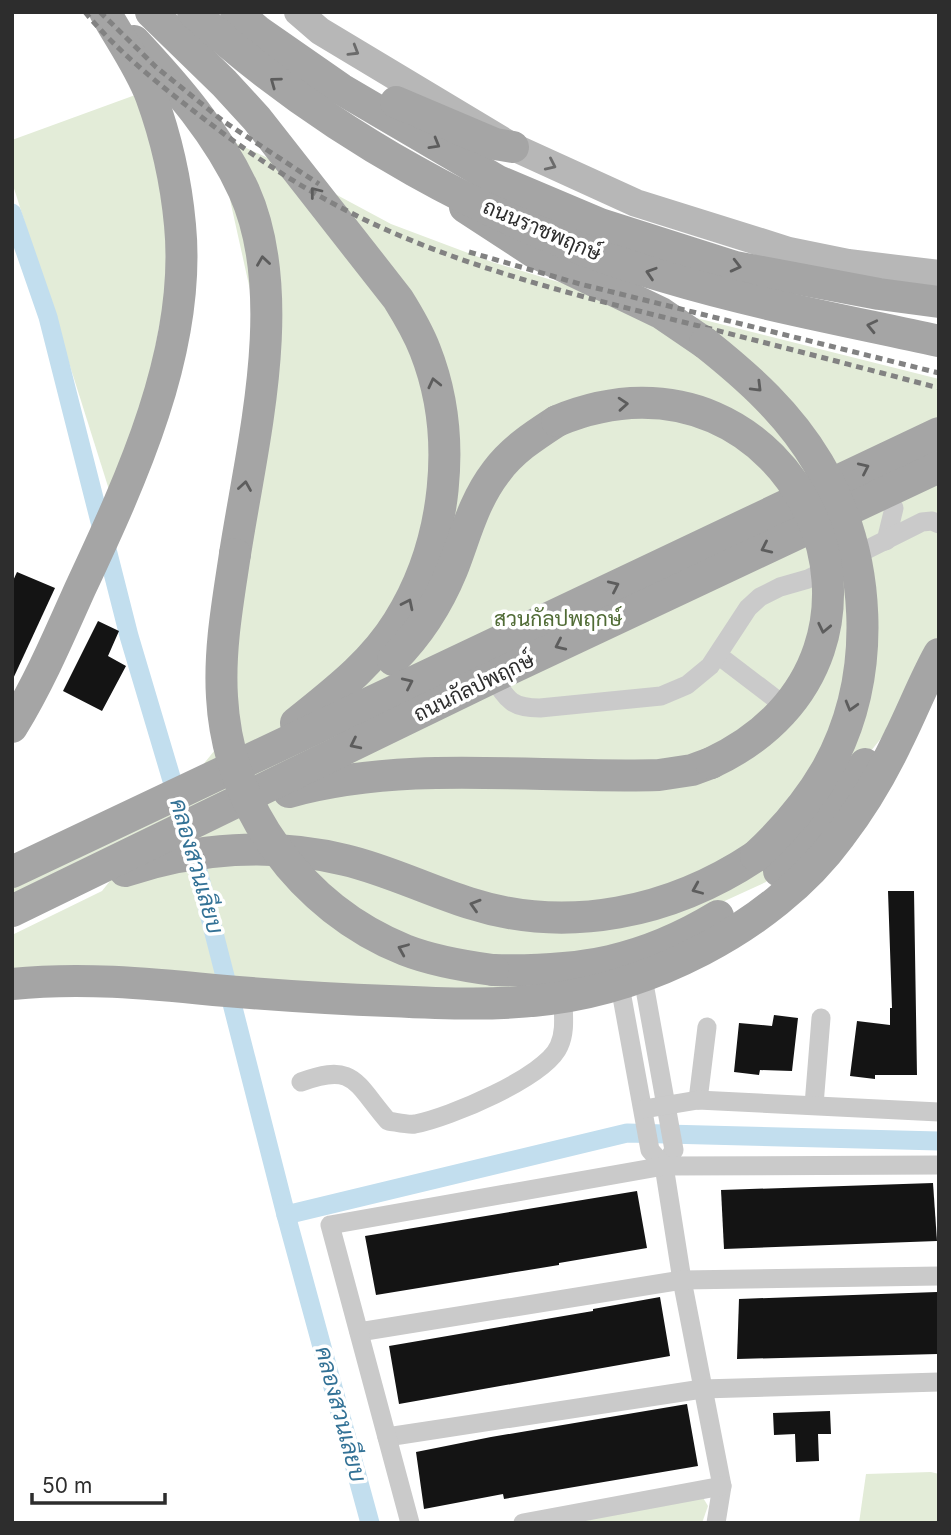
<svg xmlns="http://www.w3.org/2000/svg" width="951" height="1535" font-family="Inter,Sarabun,sans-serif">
	<rect width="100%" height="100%" fill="#fff"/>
	<g fill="#e3ecd8">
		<path d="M138,94L163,171L173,255L148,385L111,496L12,182V140Z"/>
		<path d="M212,132L268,158L391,224L492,262L585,290L939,379V666L766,882L600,958L535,1002L12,988V935L102,891L144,838L12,900V885L164,813L227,735L262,344L219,150Z"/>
		<path d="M931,1472L939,1474V1523H859L866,1474Z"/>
		<path d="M702,1496L708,1506L702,1523H560Z"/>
	</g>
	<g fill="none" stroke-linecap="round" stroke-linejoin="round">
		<g stroke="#c2deee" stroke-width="19">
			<path d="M12,213L48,317L129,636L179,804"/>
			<path d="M192,847L286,1215L370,1523"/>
			<path d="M286,1215L627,1133L939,1141"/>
		</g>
	</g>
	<g fill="#141414">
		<path d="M17,572L55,588L12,681V583Z"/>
		<path d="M98,621L119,631L108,656L126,666L102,711L63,691Z"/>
		<path d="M888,891H914L917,1075H875V1079L850,1076L857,1021L890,1025V1008H892Z"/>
		<path d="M774,1015L798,1018L792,1071L760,1070L759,1075L734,1072L739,1023L772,1026Z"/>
		<path d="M933,1183L937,1241L724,1249L721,1190Z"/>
		<path d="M637,1191L647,1248L559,1263V1265L376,1295L365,1236Z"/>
		<path d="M937,1292L938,1354L737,1359L739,1299Z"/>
		<path d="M660,1297L670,1356L399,1404L389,1346L593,1311V1309Z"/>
		<path d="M687,1404L698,1466L504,1499L503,1494L424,1509L416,1452L491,1437Z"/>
		<path d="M830,1411L831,1434H818L819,1461L796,1462L795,1434L774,1435L773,1413Z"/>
	</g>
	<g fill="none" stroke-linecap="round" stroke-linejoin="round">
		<g stroke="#cacaca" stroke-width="19">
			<path d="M886,541L894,508"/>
			<path d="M718,655L777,700"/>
			<path d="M493,677C508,701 512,708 540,708L661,696L687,685L710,666L748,608L760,597L780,587L808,579L922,522L932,521L939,524"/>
			<path d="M643,978L674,1150L664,1166"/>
			<path d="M620,986L650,1150L664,1166L682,1280L722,1486L716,1523"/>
			<path d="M301,1082C355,1062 355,1083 388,1121C396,1122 407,1125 415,1124C448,1118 546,1077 559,1046C566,1031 563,1014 563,998"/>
			<path d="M698,1100L707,1027"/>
			<path d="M814,1105L821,1018"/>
			<path d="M644,1109L698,1100L939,1112"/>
			<path d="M359,1332L682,1280L939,1276"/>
			<path d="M387,1437L702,1389L939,1382"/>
			<path d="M410,1523L330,1225L664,1166L939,1165"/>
			<path d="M523,1523L722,1486"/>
		</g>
		<path stroke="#b7b7b7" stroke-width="28" d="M298,12L320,31L513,147L636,203L789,251L848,263L939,274"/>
		<g stroke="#a5a5a5" stroke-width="32">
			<path d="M151,12L224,83L257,119L398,299C408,315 418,332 425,350C459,436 447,544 398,622C372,664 333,693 296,723"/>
			<path d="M236,12L259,32L341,89L498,181L600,224L735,267L879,294L939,302"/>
			<path d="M134,41C176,86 218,134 244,191C291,296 252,444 235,554"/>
			<path d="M396,102L495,144L513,147"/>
			<path d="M465,207L534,252L661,313L705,343"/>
			<path d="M393,660C419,634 438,604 452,570C465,537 473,502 496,472C512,450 534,436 557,421"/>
			<path d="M12,727C39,683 59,636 80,589C131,480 192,349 180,225C176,181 166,137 151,96C140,67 120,39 105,12"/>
			<path d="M289,792C410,759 535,779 659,775L692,770L711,763"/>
			<path d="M125,871C195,848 273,842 345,860C388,870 427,890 469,903C568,935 672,912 756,856"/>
			<path d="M779,871L809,838L865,764"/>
			<path d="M12,872L939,433"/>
			<path d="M12,911L493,677L939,467"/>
			<path d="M493,970C580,972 642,962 718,916"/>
			<path d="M12,984C79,977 147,983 214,990C272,995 331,999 389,1001C509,1007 592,1007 702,950C754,923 805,884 840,836C863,806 883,772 899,738C913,710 924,681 939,654"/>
		</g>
		<g stroke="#828282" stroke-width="5" stroke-dasharray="7 5" stroke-linecap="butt">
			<path d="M85,12C115,49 157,83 195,112C255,159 319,200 389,231C485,273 586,298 687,323C771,344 855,366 939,388"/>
			<path d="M100,12L156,67L223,121L319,184"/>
			<path d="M469,252L580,284L939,373"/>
		</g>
		<g stroke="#a5a5a5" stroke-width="32">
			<path d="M193,12C323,131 496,228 665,277C755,304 848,321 939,341"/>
			<path d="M705,343C749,378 789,414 818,463C872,554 879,675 827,769C808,802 784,830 756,856"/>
			<path d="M557,421C794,322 945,654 711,763"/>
			<path d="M235,554C228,601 219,649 222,697C228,808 301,908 405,950C433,961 463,966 493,970"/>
		</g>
	</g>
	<defs><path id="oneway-chevron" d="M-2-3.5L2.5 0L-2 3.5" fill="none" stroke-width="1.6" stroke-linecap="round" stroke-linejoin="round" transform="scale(1.75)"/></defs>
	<g stroke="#6b6b6b">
		<use href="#oneway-chevron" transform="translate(354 51) rotate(31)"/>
		<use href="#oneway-chevron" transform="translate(551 165) rotate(25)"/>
	</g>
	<g stroke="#5d5d5d">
		<use href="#oneway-chevron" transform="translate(275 82) rotate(-144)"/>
		<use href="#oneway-chevron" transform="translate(435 144) rotate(30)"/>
		<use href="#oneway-chevron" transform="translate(315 192) rotate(-128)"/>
		<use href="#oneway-chevron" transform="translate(263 261) rotate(-98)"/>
		<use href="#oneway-chevron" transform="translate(736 266) rotate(14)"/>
		<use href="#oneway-chevron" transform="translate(651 273) rotate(-162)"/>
		<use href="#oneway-chevron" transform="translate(872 326) rotate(-167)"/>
		<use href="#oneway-chevron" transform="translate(434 383) rotate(-103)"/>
		<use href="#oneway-chevron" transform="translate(757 387) rotate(45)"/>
		<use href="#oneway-chevron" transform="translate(623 404) rotate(-4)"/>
		<use href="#oneway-chevron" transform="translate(864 468) rotate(-25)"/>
		<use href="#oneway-chevron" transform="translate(245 486) rotate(-81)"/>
		<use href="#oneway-chevron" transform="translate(766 548) rotate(155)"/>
		<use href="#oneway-chevron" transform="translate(614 586) rotate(-25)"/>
		<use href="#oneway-chevron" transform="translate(408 604) rotate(-64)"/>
		<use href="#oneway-chevron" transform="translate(824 628) rotate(102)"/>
		<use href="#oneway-chevron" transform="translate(560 645) rotate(155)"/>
		<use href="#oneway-chevron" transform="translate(408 683) rotate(-25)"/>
		<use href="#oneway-chevron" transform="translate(851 706) rotate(106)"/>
		<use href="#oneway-chevron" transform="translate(355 744) rotate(154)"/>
		<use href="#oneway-chevron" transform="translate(697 889) rotate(157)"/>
		<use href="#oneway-chevron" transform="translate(475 905) rotate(-163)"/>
		<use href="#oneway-chevron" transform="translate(403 949) rotate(-157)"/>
	</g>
	<g text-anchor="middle" stroke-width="7" stroke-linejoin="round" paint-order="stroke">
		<g font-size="21" fill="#2d2d2d" stroke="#fff">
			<text transform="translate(542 230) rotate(23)" y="7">ถนนราชพฤกษ์</text>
			<text transform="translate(474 687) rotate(-26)" y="7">ถนนกัลปพฤกษ์</text>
		</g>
		<g font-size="21" fill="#516c36" stroke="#fff">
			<text x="558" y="626">สวนกัลปพฤกษ์</text>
		</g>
		<g font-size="23" font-style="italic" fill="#337296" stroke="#fff">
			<text transform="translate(197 866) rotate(74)" y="8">คลองสวนเลียบ</text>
			<text transform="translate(341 1414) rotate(75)" y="8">คลองสวนเลียบ</text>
		</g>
	</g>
	<rect width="951" height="1535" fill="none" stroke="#2d2d2d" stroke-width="28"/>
	<path d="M32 1493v10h133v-10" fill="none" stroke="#2d2d2d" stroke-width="3.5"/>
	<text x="42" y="1493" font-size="21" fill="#2d2d2d" stroke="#ffffff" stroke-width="5" paint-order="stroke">50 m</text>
</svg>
